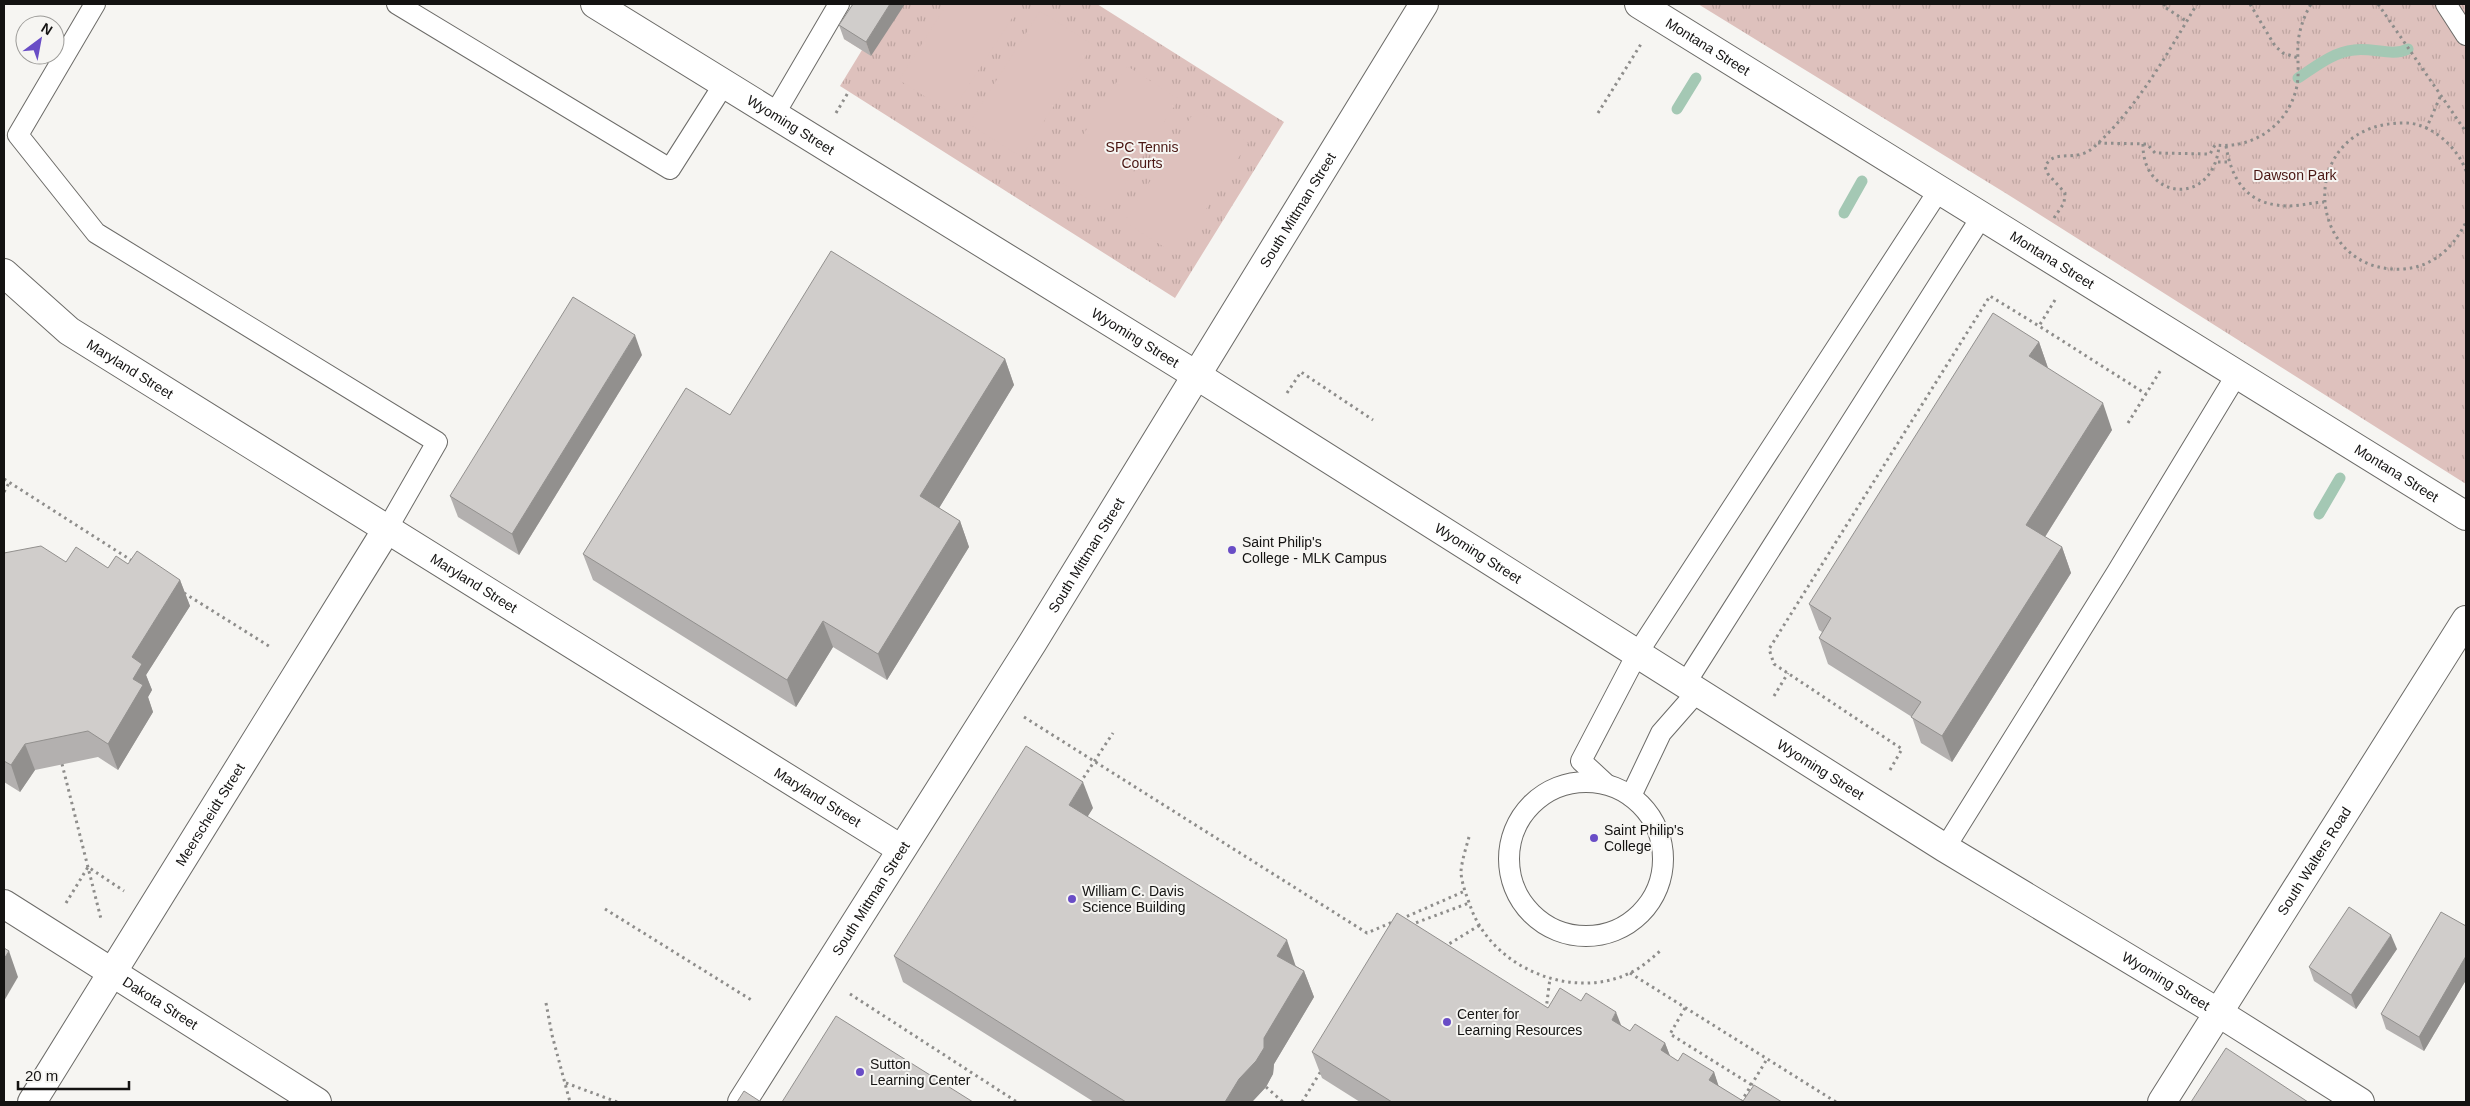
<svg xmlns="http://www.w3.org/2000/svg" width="2470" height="1106" font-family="Helvetica,sans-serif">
	<defs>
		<pattern id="park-tufts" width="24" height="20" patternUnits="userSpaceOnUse" patternTransform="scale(1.25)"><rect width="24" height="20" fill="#dec1bd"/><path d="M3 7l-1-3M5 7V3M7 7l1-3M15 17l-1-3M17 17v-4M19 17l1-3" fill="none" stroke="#bea5a1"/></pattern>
	</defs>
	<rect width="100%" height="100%" fill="#f6f5f2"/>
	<g fill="url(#park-tufts)">
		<path d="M867,4H1097L1284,122L1175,298L840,86L862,50L844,39Z"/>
		<path d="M1698,4H2466V484L2007,194Z"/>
	</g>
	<g fill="#dec1bd">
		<path d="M947,4H1021L951,113L899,80Z"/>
		<path d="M1040,11L1093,45L1021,157L969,124Z"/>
		<path d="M1127,66L1179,99L1108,211L1055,179Z"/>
		<path d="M1196,109L1248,143L1177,255L1124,222Z"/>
	</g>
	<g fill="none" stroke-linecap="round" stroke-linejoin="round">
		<g stroke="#a4c8b4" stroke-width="11">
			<path d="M2298,78C2315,67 2333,52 2354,50C2372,47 2392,57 2408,49"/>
			<path d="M1677,109L1696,78"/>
			<path d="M1844,213L1862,181"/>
			<path d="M2319,514L2340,478"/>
		</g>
		<g stroke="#6c6b68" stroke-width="22">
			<g id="lane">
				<path d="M95,4L18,135L96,233L437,442L387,529"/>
				<path d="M397,4L670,169L724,84"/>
				<path d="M2446,4L2466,35"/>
				<path d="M774,115L839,4"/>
				<path d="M1685,684L1982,216"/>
				<circle cx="1586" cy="859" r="77"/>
				<path d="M1606,784L1581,761L1637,654L1939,190"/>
				<path d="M1631,796L1661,733L1697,692"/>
				<path d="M1945,848L2117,572L2237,374"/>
			</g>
		</g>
		<g stroke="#6c6b68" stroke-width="30">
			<g id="street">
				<path id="s1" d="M595,4L1196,375L1945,848L2219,1013L2360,1102"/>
				<path id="s2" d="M1639,4L2466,516"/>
				<path id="s3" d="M4,273L69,331L901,849"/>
				<path id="s4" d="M4,904L317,1102"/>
				<path id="s5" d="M32,1102L387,529"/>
				<path id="s6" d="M742,1102L1033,642L1424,4"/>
			</g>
		</g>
		<g stroke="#6c6b68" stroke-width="30">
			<g id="secondary">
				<path id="s7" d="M2162,1102L2466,620"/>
			</g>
		</g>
		<g stroke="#8e8d8b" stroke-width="3" stroke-dasharray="2.5 4" stroke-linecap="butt">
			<path d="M2165,4L2163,6L2186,21"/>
			<path d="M2250,4L2275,46L2283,53L2298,58"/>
			<path d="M2378,4L2466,132"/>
			<path d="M836,113L849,91"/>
			<path d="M1598,113L1641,44"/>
			<path d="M2426,129L2441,95"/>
			<path d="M2098,143L2147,144L2155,153L2210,154L2215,145C2252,149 2286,127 2296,90C2300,75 2297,59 2298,44C2299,30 2304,16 2311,4"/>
			<path d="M2143,144C2142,201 2213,207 2219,146"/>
			<path d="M2226,146C2231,176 2244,201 2277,205C2292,208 2308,203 2324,202"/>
			<path d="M2218,162H2229"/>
			<path d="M2466,171C2458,148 2432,124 2407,123C2293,120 2303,275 2403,269C2433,267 2453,248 2466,222"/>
			<path d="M2054,218L2064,203L2065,193L2048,174L2045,167C2054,147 2076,164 2094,147C2138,107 2167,54 2197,4"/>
			<path d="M2055,300L2039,326L2146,394"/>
			<path d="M1287,393L1301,372L1373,420"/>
			<path d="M2128,423L2162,368"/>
			<path d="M4,479L134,562"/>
			<path d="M4,492L9,483"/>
			<path d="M184,593L272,648"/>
			<path d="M1774,696L1788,673"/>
			<path d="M1024,717L1367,933L1395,921"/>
			<path d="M62,764L101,919"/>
			<path d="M1890,770L1902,749L1774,664L1769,649L1990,296L2039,326"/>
			<path d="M1080,783L1113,733"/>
			<path d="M1469,837C1466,848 1462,860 1461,871C1461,882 1467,897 1471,908C1493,968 1572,1001 1630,973C1641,968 1651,959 1660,951"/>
			<path d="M66,903L88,867L124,891"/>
			<path d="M605,909L753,1001"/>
			<path d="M1401,919L1465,891"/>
			<path d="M1410,925L1469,903"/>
			<path d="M1444,947L1480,925"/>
			<path d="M1630,973L1836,1102"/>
			<path d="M850,994L1017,1102"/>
			<path d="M546,1003L552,1035L570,1102"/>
			<path d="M1685,1008L1670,1034L1755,1087"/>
			<path d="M1546,1010L1550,978"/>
			<path d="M566,1083L617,1102"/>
			<path d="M1266,1087L1283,1102"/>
			<path d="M1302,1102L1321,1071"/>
			<path d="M1741,1102L1767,1059"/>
		</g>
		<use href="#lane" stroke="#fff" stroke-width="20"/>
		<use href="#street" stroke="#fff" stroke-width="28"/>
		<use href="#secondary" stroke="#fff" stroke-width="28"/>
	</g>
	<g fill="#b3b0af">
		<path d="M853,4L871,56L844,39L839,25Z"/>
		<path d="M2039,342L2048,368L2112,430L2045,537L2062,547L2071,573L1952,762L1921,743L1912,717L1828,664L1819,638L1822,632L1819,630L1809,604Z"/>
		<path d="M642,355L519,555L458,517L450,496Z"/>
		<path d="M1005,359L1014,385L939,508L960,521L969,547L887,680L833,647L796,707L593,580L583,554L730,415Z"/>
		<path d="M4,553L108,568L128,564L180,580L190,606L146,675L152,690L148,697L153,712L118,770L98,757L35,770L20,792L4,782Z"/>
		<path d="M1093,808L1087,817L1296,966L1304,971L1314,997L1274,1064L1273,1074L1266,1087L1252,1102H1094L903,982L894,956Z"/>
		<path d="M2466,926V980L2424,1051L2386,1029L2381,1014Z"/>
		<path d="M2397,949L2356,1009L2314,981L2309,967Z"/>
		<path d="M1622,1026L1630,1031L1665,1043L1670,1056L1678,1061L1714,1072L1718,1086L1743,1101L1782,1102H1360L1322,1078L1312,1052Z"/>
	</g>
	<g fill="#92908e">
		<path d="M890,4H905L871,56L866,42Z"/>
		<path d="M635,335L642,355L519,555L512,534Z"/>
		<path d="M2039,342L2048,368L2029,356Z"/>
		<path d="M1005,359L1014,385L930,523L920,496Z"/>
		<path d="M2103,403L2112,430L2036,551L2026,525Z"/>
		<path d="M960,521L969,547L887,680L878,654Z"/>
		<path d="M2062,547L2071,573L1952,762L1942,736Z"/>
		<path d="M180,580L190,606L146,675L152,690L148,697L153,712L118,770L108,744L133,679L132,657Z"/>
		<path d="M823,621L833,647L796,707L787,680Z"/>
		<path d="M25,744L35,770L20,792L11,765Z"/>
		<path d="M1083,782L1093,808L1078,832L1069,805Z"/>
		<path d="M2391,935L2397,949L2356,1009L2351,995Z"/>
		<path d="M1287,940L1296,967L1277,956Z"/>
		<path d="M9,951L18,977L4,1001V959Z"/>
		<path d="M2466,956V980L2424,1051L2419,1037Z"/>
		<path d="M1304,971L1314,997L1274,1064L1273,1074L1266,1087L1252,1102H1225Z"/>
		<path d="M1616,1012L1626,1038L1612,1020Z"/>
		<path d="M1665,1043L1675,1069L1661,1050Z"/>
		<path d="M1714,1072L1723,1099L1709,1080Z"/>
	</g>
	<g fill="#d0cdcb" stroke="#92908e">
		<path d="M853,4H890L866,42L839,25Z"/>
		<path d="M831,251L1005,359L920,496L960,521L878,654L823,621L787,680L583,554L686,388L730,415Z"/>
		<path d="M573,297L635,335L512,534L450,496Z"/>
		<path d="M1993,313L2039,342L2029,356L2103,403L2026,525L2062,547L1942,736L1911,717L1921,702L1819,638L1831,618L1809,604Z"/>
		<path d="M41,546L66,562L76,547L108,568L116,556L128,564L137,551L180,580L132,657L142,664L133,679L143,685L108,744L88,731L25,744L11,765L4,761V553Z"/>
		<path d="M1026,746L1083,782L1069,805L1287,940L1277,956L1304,971L1264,1038V1048L1256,1061L1239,1079L1225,1102H1126L894,956Z"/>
		<path d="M2349,907L2391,935L2351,995L2309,967Z"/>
		<path d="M2441,912L2466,926V956L2419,1037L2381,1014Z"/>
		<path d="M1397,913L1548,1008L1560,988L1581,1001L1586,993L1616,1012L1612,1020L1630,1031L1635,1024L1665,1043L1661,1050L1678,1061L1683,1053L1714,1072L1709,1080L1743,1101L1754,1085L1782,1102H1392L1312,1052Z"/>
		<path d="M4,948L9,951L4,959Z"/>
		<path d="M836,1016L973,1102H782Z"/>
		<path d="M2226,1048L2308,1102H2191Z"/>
		<path d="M744,1091L761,1102H737Z"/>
	</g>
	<g fill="#694dc6" stroke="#f6f5f2" stroke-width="2">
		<circle cx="1232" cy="550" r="5"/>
		<circle cx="1594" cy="838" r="5"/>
		<circle cx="1072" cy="899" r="5"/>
		<circle cx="1447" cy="1022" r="5"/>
		<circle cx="860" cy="1072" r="5"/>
	</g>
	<g text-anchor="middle" stroke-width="4" stroke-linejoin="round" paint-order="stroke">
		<g font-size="14" fill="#141312" stroke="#f6f5f2">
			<text dy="5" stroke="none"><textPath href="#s2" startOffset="81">Montana Street</textPath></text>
			<text dy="5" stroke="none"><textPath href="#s1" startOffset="230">Wyoming Street</textPath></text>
			<text dy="5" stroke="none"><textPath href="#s6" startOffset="1051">South Mittman Street</textPath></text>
			<text dy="5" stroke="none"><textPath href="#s2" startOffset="486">Montana Street</textPath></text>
			<text dy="5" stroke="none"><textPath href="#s1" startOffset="635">Wyoming Street</textPath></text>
			<text dy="5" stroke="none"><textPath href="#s3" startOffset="159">Maryland Street</textPath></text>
			<text dy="5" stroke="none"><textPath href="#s2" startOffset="891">Montana Street</textPath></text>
			<text dy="5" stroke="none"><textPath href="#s1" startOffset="1040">Wyoming Street</textPath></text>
			<text dy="5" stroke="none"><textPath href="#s6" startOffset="646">South Mittman Street</textPath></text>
			<text dy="5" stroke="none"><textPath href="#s3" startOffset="564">Maryland Street</textPath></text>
			<text dy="5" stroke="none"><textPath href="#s1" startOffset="1445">Wyoming Street</textPath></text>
			<text dy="5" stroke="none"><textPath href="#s3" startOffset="969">Maryland Street</textPath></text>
			<text dy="5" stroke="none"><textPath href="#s5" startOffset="338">Meerscheidt Street</textPath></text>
			<text dy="5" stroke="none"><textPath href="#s7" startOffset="285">South Walters Road</textPath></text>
			<text dy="5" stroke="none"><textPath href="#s6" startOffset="241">South Mittman Street</textPath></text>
			<text dy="5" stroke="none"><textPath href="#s1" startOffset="1850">Wyoming Street</textPath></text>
			<text dy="5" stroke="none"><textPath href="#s4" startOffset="185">Dakota Street</textPath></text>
		</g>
		<g font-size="14" fill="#491612" stroke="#f6f5f2">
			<text x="1142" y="152">SPC Tennis<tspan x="1142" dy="16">Courts</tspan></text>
			<text x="2295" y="180">Dawson Park</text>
		</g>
		<g font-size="14" fill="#141312" stroke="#f6f5f2" text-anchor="start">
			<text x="1242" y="547">Saint Philip's<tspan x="1242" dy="16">College - MLK Campus</tspan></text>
			<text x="1604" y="835">Saint Philip's<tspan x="1604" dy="16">College</tspan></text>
			<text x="1082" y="896">William C. Davis<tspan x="1082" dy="16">Science Building</tspan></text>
			<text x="1457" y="1019">Center for<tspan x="1457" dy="16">Learning Resources</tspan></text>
			<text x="870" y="1069">Sutton<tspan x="870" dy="16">Learning Center</tspan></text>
		</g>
	</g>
	<rect width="2470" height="1106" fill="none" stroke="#141312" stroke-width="10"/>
	<g transform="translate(40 40) rotate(32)"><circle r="24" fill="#f6f5f2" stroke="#9c9b98"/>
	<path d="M0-4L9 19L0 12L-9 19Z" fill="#694dc6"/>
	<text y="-8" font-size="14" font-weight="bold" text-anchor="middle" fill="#141312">N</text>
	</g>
	<path d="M18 1081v8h111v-8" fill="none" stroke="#141312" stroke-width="2.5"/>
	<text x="25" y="1081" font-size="15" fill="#141312" stroke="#f6f5f2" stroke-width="4" paint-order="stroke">20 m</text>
</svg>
